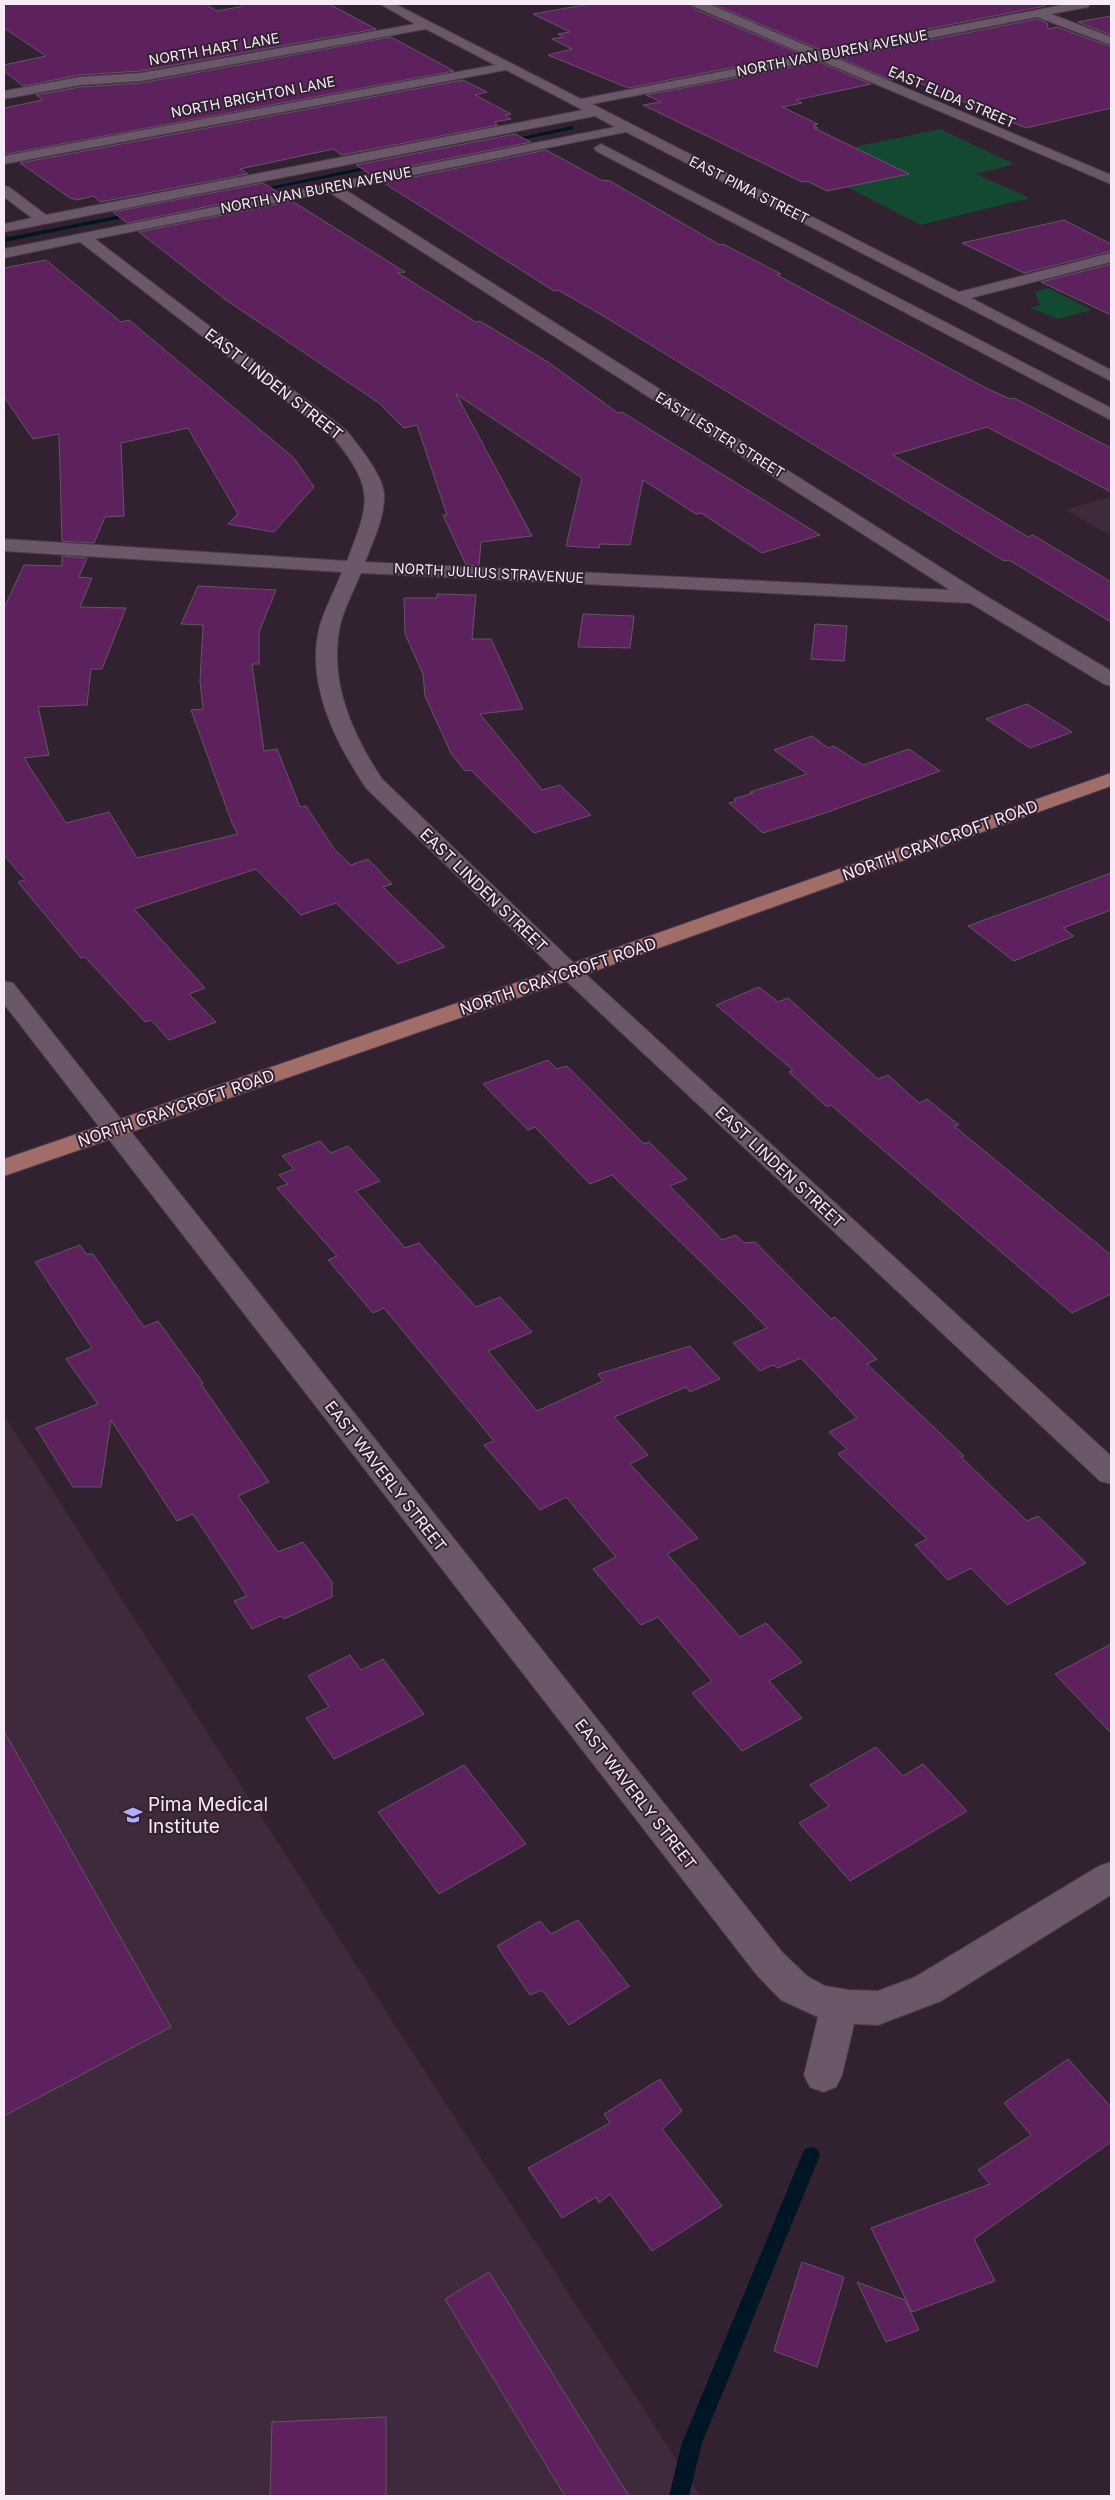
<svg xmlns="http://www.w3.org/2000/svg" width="1115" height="2500" font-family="Inter,sans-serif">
	<rect width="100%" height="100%" fill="#322131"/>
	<g fill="#3e293d">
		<path d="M1111,496V536L1066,510Z"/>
		<path d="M4,1415L371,1988L700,2496H4Z"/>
	</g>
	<g fill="#134931">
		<path d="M940,129L1014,164L976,174L1030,198L921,225L847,187L908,174L869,155L795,171L779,163Z"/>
		<path d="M1049,288L1092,310L1058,319L1030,308L1040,305L1035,292Z"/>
	</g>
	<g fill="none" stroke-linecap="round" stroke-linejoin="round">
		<g fill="#001625" fill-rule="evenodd">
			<path d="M572,126L574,129L506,143L503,141Z"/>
			<path d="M378,164L380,167L253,193L250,191Z"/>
			<path d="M136,212L139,214L138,215L4,242V238Z"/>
			<path d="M811,2147L817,2149L820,2155L702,2443L689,2496H669L682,2443L802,2155L805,2149Z"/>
		</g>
	</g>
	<g fill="#5d225d" stroke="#665466">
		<path d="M4,4H205L217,11L239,7L244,4H329L376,29L141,71L80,75L23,86L4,71V65L46,56L4,28Z"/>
		<path d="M590,4H691L694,9L801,54L628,88L548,55L572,49L552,39L564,37L558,34L570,32L533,14Z"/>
		<path d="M713,4H1045V6L821,50Z"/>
		<path d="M1111,16V35L1078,22Z"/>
		<path d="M1037,19L1047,23L1048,29L1057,27L1111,47V108L1026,128L919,83L903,77L891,80L839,58Z"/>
		<path d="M391,37L454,71L7,154L4,151V108L43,100L36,95L80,87L141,83Z"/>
		<path d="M819,62L871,84L796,100L802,103L782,107L818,124L813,125L818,128H814L909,174L827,191L807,181L802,182L643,105L661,102L646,95Z"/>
		<path d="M463,80L487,92L475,95L511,114L505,115L511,119L494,122L498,125L342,155L333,149L240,169L248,174L100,202L93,196L77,200L70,198L20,163Z"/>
		<path d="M515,134L531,142L370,174L356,165Z"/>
		<path d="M546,150L601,180L610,181L720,245L723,244L781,274L777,275L984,387L1010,399L1014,398L1111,448V492L987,427L893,455L1028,537L1033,535L1111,582V622L1009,560L1004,561L600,314L558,290L554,291L384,183Z"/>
		<path d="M263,183L278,192L127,223L113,212Z"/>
		<path d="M292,201L405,272L398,273L476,322L480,321L548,362L618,413L622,412L820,535L762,553L701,513L696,514L643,480L630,545L600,544L599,548L566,546L582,478L456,394L532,536L481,542L479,566L466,565L443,515H447L417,425L404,428L379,403L226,300L139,232Z"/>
		<path d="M1064,220L1111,244V251L1024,273L962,243Z"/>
		<path d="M46,260L121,322L129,320L294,458L314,487L274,532L228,524L238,514L188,428L121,443L124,516L105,517L94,543L62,541L59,434L33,439L4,397V268Z"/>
		<path d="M1111,264V315L1041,282Z"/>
		<path d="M62,556L87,558L79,577L92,578L80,607L126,608L102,669H91L87,705L38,707L49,755L24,758L66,823L109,812L137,858L238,834L232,823L191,710L203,709L200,681L203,625L181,624L198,586L276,590L259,632V664H252L264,751L277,749L300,807L306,806L335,850L351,865L368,859L392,884L383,887L445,947L398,964L336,903L301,915L256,869L134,909L205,988L189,994L216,1022L169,1040L151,1020L145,1022L85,957L81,958L18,882L25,880L4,855V608L24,565L62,566Z"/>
		<path d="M437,594L476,595L472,639H491L523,709L480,714L542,790L560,785L591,815L534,833L471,770L465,771L451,753L425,696L423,674L405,634L404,598H437Z"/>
		<path d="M583,614L634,616L630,648L578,647Z"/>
		<path d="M815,624L847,626L844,661L811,659Z"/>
		<path d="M1027,704L1072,732L1030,748L986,719Z"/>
		<path d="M812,736L828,748L834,746L863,765L909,749L940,771L828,812L763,833L729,803L736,801L734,799L753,793L750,792L807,774L774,750Z"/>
		<path d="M1111,873V910L1063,928L1074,936L1014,961L968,926Z"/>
		<path d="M759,987L778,1002L788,998L878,1079L888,1075L919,1103L927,1099L959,1125L954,1126L1111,1255V1294L1072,1313L831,1105L827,1107L789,1072L793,1070L716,1005Z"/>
		<path d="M548,1060L557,1069L567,1066L644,1144L649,1142L687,1179L670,1186L722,1240L736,1235L744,1243L755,1242L831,1319L835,1317L877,1359L867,1364L964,1456L961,1457L1027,1521L1038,1516L1086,1563L1007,1605L971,1568L948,1580L915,1545L927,1539L838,1454L847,1449L829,1432L857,1418L801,1358L778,1368L773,1365L760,1371L733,1343L767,1328L740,1300L612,1175L590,1184L535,1127L528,1130L483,1084Z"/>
		<path d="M320,1141L331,1153L348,1146L380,1181L356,1191L405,1248L419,1243L476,1307L500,1297L532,1332L488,1351L537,1411L603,1381L598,1374L690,1346L720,1379L690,1392L686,1387L614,1417L648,1455L630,1464L698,1538L667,1554L740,1637L766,1623L802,1662L769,1681L802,1718L742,1751L692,1693L712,1681L658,1617L641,1625L593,1569L616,1557L566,1497L540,1510L484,1445L494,1441L384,1308L373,1313L328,1260L337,1256L277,1188L288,1184L279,1175L294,1169L282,1156Z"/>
		<path d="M80,1245L86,1254H93L144,1327L158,1321L203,1383L201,1384L269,1482L238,1496L278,1552L303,1542L332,1582V1597L284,1619L281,1616L252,1629L234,1601L247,1596L193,1514L177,1521L111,1420L101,1487H73L36,1428L98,1404L66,1359L92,1348L35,1262Z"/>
		<path d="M1111,1644V1733L1055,1674Z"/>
		<path d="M350,1655L361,1670L383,1659L424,1714L334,1759L306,1718L329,1707L308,1676Z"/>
		<path d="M4,1731L171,2027L4,2116Z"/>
		<path d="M876,1747L903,1776L923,1764L967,1811L850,1881L799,1823L829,1806L810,1785Z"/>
		<path d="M464,1765L526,1844L439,1894L378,1812Z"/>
		<path d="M578,1920L629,1986L569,2025L542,1990L530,1995L497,1946L540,1921L551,1934Z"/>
		<path d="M1068,2059L1111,2107V2142L974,2239L995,2281L912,2312L871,2228L990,2184L978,2170L1031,2135L1004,2103Z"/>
		<path d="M660,2079L682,2111L662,2129L722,2206L652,2251L610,2194L599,2203L596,2197L562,2218L528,2168L610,2123L604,2114Z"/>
		<path d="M802,2262L844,2277L817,2367L774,2351Z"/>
		<path d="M489,2272L629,2496H565L445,2299Z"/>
		<path d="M857,2282L905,2300L919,2330L886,2342Z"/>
		<path d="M386,2417V2496H270L272,2422Z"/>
	</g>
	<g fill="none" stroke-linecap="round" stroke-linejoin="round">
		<g stroke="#4a3c4a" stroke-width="2">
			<g id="minor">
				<path d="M380,4H395L581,99L807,55L695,7L693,4H709L821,52L1067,4H1090L1088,7L1051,14L1111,37V45L1037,17L833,57L1111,175V184L819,60L592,104L959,292L1111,253V262L971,298L1111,370V381L626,132L344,189L981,593L1111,671V686L1104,684L970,603L361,573C354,591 342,611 339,631C330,685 353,735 382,779L578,967L1111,1456V1484L1100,1481L562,977L366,788C336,743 306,685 319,629C324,610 335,590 342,572L4,551V539L347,561C370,502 375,489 334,438L80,242L4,258V249L615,127L595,116L4,232V224L32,218L4,197V186L9,187L46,215L583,110L506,70L4,164V156L495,65L426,29L141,81L80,85L4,99V91L80,77L141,73L415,24ZM329,192L950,590L365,562C373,541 385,517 384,494C383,475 358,445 346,430L95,239Z"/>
				<path d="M601,144L1111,408V420L596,151L594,148Z"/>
				<path d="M4,981L13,983L782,1952L807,1976L825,1986L849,1990L878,1991L915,1977L1099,1866L1111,1862V1895L941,2001L878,2025L854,2024L842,2075L836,2087L823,2092L810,2087L804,2075L818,2017L781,2000L756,1974L4,1004Z"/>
			</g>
		</g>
		<g stroke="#4a3c4a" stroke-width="2">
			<path id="major" d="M1111,773V786L578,977L4,1176V1159L562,967Z"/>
		</g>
		<use href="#minor" fill="#6a5769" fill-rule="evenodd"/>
		<use href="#major" fill="#a16d68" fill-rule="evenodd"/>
	</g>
	<defs>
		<g id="school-bare" transform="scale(1.5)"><path d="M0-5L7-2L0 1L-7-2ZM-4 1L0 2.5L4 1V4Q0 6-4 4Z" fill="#b2adfa" stroke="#322131" stroke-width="2.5" paint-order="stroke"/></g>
	</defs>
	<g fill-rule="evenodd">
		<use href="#school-bare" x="133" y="1815"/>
	</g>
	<g text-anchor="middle" stroke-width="4" stroke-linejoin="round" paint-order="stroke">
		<g font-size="14" fill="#f6ebf6" stroke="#322131">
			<text transform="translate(214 49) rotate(-10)" y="5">NORTH HART LANE</text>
			<text transform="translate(832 53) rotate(-11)" y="5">NORTH VAN BUREN AVENUE</text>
			<text transform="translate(253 97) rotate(-11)" y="5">NORTH BRIGHTON LANE</text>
			<text transform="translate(952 97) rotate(23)" y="5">EAST ELIDA STREET</text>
			<text transform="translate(316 190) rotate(-11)" y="5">NORTH VAN BUREN AVENUE</text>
			<text transform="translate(749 190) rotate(27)" y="5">EAST PIMA STREET</text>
			<text transform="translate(720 435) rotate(32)" y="5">EAST LESTER STREET</text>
			<text transform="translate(489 573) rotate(3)" y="5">NORTH JULIUS STRAVENUE</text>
		</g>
		<g font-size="16" fill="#f6ebf6" stroke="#322131">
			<text transform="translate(274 384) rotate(38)" y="6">EAST LINDEN STREET</text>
			<text transform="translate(940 840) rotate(-20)" y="6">NORTH CRAYCROFT ROAD</text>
			<text transform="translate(484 890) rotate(44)" y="6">EAST LINDEN STREET</text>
			<text transform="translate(558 976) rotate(-19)" y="6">NORTH CRAYCROFT ROAD</text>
			<text transform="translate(176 1108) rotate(-19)" y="6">NORTH CRAYCROFT ROAD</text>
			<text transform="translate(780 1167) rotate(43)" y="6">EAST LINDEN STREET</text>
			<text transform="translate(386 1476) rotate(52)" y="6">EAST WAVERLY STREET</text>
			<text transform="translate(636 1794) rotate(52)" y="6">EAST WAVERLY STREET</text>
		</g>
		<g font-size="19" fill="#f6ebf6" stroke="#322131" text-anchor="start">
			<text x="148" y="1811">Pima Medical<tspan x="148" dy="22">Institute</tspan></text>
		</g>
	</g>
	<rect width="1115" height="2500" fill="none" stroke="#f6ebf6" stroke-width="10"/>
</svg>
